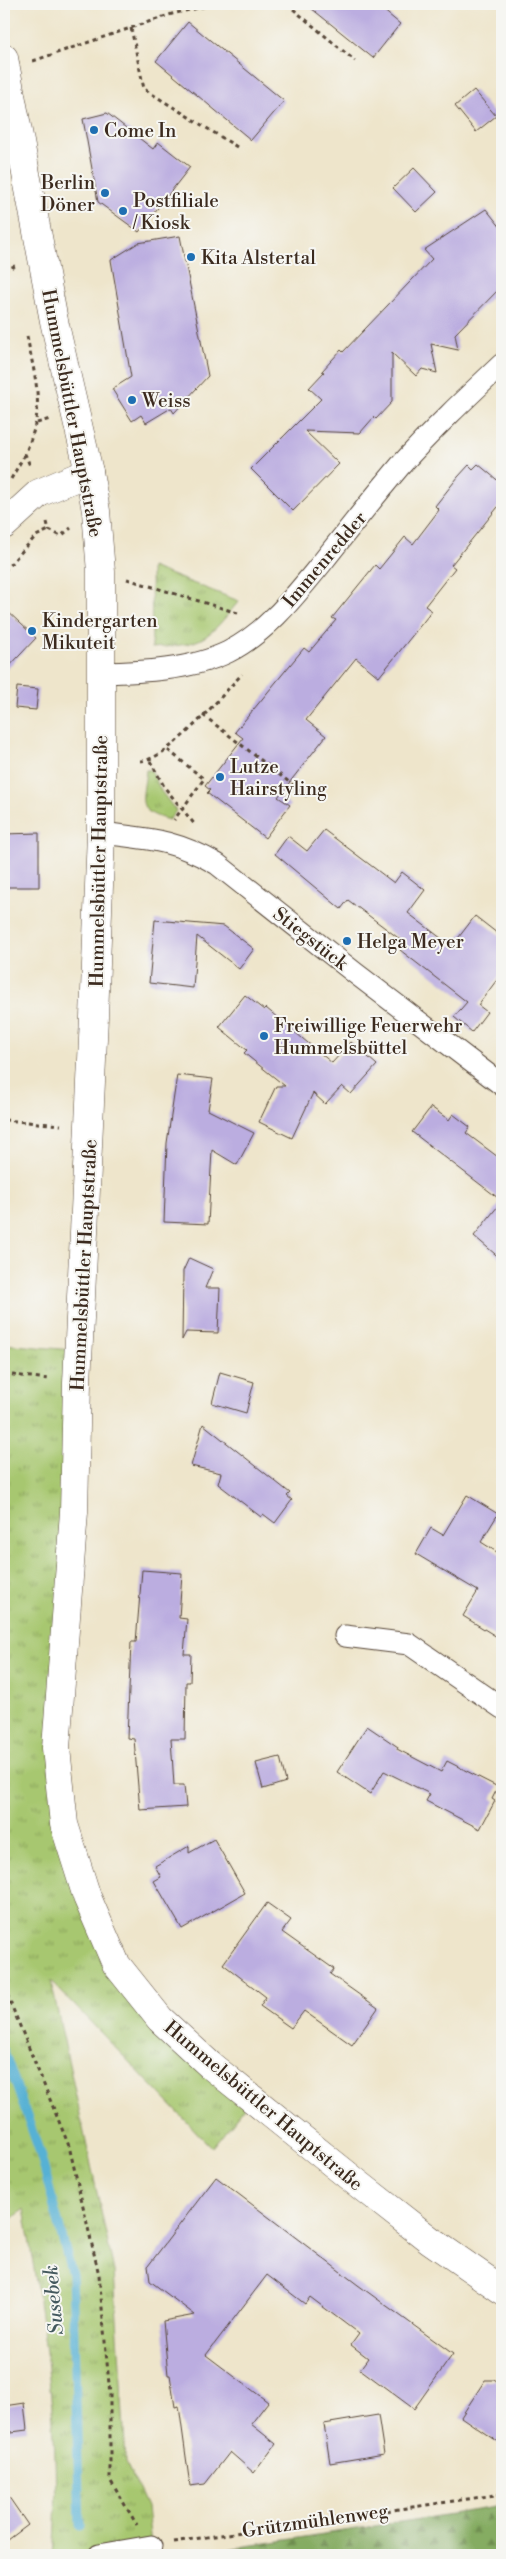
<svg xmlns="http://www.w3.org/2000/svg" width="506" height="2559" font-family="'Libre Bodoni',serif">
	<defs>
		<pattern id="grass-tufts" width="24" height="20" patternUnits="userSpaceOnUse" patternTransform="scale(1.25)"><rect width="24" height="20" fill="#a7c76f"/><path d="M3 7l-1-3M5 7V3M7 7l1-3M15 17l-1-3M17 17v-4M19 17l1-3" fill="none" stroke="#89a25b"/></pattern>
		<pattern id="forest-firs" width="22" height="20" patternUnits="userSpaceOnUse" patternTransform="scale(1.25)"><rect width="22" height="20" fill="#85ac62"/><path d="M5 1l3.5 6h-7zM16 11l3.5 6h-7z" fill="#6e8c50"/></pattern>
	</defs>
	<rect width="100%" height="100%" fill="#f6f6f2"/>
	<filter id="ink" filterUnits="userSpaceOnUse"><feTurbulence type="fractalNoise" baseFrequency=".02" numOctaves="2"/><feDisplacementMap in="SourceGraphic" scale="10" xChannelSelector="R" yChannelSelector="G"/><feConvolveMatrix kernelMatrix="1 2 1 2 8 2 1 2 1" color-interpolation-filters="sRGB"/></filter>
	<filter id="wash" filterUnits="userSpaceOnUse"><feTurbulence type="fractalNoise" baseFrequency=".0096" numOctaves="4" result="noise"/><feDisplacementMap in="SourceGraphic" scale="20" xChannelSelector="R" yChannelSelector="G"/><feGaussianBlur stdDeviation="1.12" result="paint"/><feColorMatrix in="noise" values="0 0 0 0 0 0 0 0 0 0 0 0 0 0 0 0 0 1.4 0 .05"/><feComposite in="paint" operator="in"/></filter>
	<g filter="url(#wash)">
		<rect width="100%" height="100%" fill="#eee5cb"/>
		<g fill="url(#grass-tufts)" stroke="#717846">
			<path d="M151,567L239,601C206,641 205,644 152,648Z"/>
			<path d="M146,770H151L161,791L176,811L169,820C134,811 143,801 146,770Z"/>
			<path d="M4,1344L72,1350L60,1826L112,1968L253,2097L212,2148L51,1981L114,2271L126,2462L147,2507L152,2555H53C63,2441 43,2321 24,2209L4,2226Z"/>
		</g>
		<path fill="url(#forest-firs)" stroke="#606b40" d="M502,2506L501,2555H190Z"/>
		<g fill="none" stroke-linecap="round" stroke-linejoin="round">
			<path stroke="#56b1d4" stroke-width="9" d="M4,2051L40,2153L72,2275L80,2526"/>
		</g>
		<g id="blocks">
			<g fill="#bbade0">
				<path d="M306,4H376L400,24L373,58Z"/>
				<path d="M188,22L284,101L251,140L156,61Z"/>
				<path d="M474,90L496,116L476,132L455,106Z"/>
				<path d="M107,113L153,149L158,142L190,167L139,232L98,202L83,119Z"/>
				<path d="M414,168L437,192L416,212L393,188Z"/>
				<path d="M486,209L502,229V286L455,334L458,350L431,344L437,373L422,369L416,376L392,353V402L376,419L374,417L360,433L305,431L339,464L293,511L251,469L321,399L309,388L324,372L322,371L341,350L343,352L432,259L424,250Z"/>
				<path d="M180,236L208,376L174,413L171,408L146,423L141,415L132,421L112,389L131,377L111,260L138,243Z"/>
				<path d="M478,464L502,484V502L451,565L455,568L425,606L432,611L379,677L356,658L306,720L326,736L278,797L290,805L265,838L207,793L210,790L205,786L243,738L235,732L304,648L309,652L336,620L332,618L375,565L379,569L405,537L413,544L439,510L435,506L458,477L469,465L473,469Z"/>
				<path d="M4,608L36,638L4,672Z"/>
				<path d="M17,687L38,689L36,710L15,708Z"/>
				<path d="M324,830L394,883L402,872L425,890L408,913L450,945L452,946L475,916L502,937V973L478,1005L487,1012L472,1032L454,1017L467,1002L400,950L405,943L348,900L341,909L275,854L288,836L307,851Z"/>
				<path d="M39,833V887H4V834Z"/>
				<path d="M155,920L224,926L254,949L239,969L197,936L193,988L149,983Z"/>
				<path d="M245,995L264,1010L266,1008L332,1063L351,1042L377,1065L351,1094L342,1086L325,1104L313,1093L292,1138L259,1122L276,1086H285L244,1053L247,1050L219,1027Z"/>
				<path d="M177,1075L213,1079L208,1110L254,1133L237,1165L212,1150L208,1224L164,1222L167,1143Z"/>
				<path d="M431,1107L449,1120L453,1114L470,1127L466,1133L502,1160V1260L474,1236L502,1201L412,1132Z"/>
				<path d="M189,1258L213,1269L205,1288H220L218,1333L186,1332L182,1340L183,1271Z"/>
				<path d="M220,1372L254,1382L246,1413L212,1403Z"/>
				<path d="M203,1424L290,1493L287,1496L292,1500L275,1523L263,1514L261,1517L218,1484L221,1473L191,1466Z"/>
				<path d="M467,1495L498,1514L481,1542L500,1554L502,1551V1640L463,1616L478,1591L416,1554L431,1528L443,1535Z"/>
				<path d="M142,1570L182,1573L179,1618L187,1619L184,1654H191L190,1682H186L185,1739H171L174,1785H184L186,1807L140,1810L134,1739L127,1738L131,1642H136Z"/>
				<path d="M367,1726L398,1747L397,1749L441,1772L447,1761L498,1787L492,1799L495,1801L480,1829L426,1801L430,1794L384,1771L370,1794L337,1772Z"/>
				<path d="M280,1757L286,1782L263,1789L256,1763Z"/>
				<path d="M214,1839L245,1893L182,1929L154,1881L161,1877L155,1866L189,1846V1853Z"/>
				<path d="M267,1903L291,1920L282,1932L334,1969L330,1974L378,2008L352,2045L304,2011L291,2028L260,2006L266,1997L223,1964Z"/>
				<path d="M216,2177L358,2285L453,2354L414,2409L360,2369L368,2358L351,2345L359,2334L310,2297L305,2304L267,2275L206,2355L268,2402L251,2424L276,2444L254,2473L230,2452L205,2484L190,2486L179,2406L175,2407L170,2375H168L163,2321L195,2315L150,2281L148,2266Z"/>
				<path d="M485,2380H494L502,2386V2445L461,2417Z"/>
				<path d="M24,2403L27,2430L4,2433V2406Z"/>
				<path d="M378,2415L384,2454L330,2463L324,2424Z"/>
				<path d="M4,2490L28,2525L4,2543Z"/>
			</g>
		</g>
	</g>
	<g filter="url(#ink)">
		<use href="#blocks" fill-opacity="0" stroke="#564638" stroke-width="1"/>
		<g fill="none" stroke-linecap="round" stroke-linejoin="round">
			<g stroke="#564638" stroke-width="23">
				<g id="street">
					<path d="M101,673C142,672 191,670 228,652C267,632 294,597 321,564C347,531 373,498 400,466C432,430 467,397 502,364"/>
					<path d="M101,833C148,839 174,839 217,864L355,973L502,1085"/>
					<path d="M345,1636L409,1644L502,1708"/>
					<path d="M99,2555L151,2546"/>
				</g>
			</g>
			<g stroke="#564638" stroke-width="29">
				<g id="secondary">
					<path d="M4,58L54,321L89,472L96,511L101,572V833L94,1017L77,1383L74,1512L56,1748L64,1824L87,1897L116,1964L160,2019L210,2065L356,2182L430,2240L502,2290"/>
					<path d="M4,525L39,493L89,472"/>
				</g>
			</g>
			<g stroke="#564638" stroke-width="3" stroke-dasharray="4 4" stroke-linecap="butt">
				<path d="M287,4L355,61"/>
				<path d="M131,28L144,89L237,147"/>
				<path d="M33,61L172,14L215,4"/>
				<path d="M4,270L15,266"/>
				<path d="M27,336C36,384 46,407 25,454L31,468"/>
				<path d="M37,423L50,419"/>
				<path d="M11,479L25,454"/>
				<path d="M47,522L49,530L61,536L71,528"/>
				<path d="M4,571L36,536L49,530"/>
				<path d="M127,579L241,614"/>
				<path d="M203,715L307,796"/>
				<path d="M168,750L204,779L174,820"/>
				<path d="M140,761C168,761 221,696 242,674"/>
				<path d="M150,761L165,788L196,826"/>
				<path d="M4,1120L61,1125"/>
				<path d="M4,1374L49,1379"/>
				<path d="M4,1987L69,2146L99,2275L110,2395V2480L137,2525"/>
				<path d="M173,2542L502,2494"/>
			</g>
			<use href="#street" stroke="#fff" stroke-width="21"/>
			<use href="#secondary" stroke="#fff" stroke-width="28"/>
		</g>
	</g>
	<g fill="#1f6fb2" stroke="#f6f6f2" stroke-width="2">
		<circle cx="94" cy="130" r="5"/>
		<circle cx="105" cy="193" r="5"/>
		<circle cx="123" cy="211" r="5"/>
		<circle cx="191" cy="257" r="5"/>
		<circle cx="132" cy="400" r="5"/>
		<circle cx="32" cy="631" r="5"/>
		<circle cx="220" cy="777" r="5"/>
		<circle cx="347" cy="941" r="5"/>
		<circle cx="264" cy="1036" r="5"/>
	</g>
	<g text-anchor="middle" stroke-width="4" stroke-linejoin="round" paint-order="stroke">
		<g font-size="19" fill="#3b2a1e" stroke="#f6f6f2" text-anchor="start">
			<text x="104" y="137">Come In</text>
			<text x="95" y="189" text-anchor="end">Berlin<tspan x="95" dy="22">Döner</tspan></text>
			<text x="133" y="207">Postfiliale<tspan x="133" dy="22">/ Kiosk</tspan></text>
			<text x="201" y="264">Kita Alstertal</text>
			<text x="142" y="407">Weiss</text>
			<text x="42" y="627">Kindergarten<tspan x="42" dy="22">Mikuteit</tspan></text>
			<text x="230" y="773">Lutze<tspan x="230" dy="22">Hairstyling</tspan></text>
			<text x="357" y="948">Helga Meyer</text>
			<text x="274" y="1032">Freiwillige Feuerwehr<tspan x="274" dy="22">Hummelsbüttel</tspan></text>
		</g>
		<g font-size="19" fill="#3b2a1e" stroke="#f6f6f2">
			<text transform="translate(73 413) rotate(79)" y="7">Hummelsbüttler Hauptstraße</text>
			<text transform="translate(324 559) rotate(-50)" y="7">Immenredder</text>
			<text transform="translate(98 861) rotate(-89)" y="7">Hummelsbüttler Hauptstraße</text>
			<text transform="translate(311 938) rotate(38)" y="7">Stiegstück</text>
			<text transform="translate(83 1265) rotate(-87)" y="7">Hummelsbüttler Hauptstraße</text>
			<text transform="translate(264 2105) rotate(40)" y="7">Hummelsbüttler Hauptstraße</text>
			<text transform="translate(315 2520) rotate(-8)" y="7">Grützmühlenweg</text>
		</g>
		<g font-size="20" font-style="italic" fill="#44595e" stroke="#f6f6f2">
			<text transform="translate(53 2300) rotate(-95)" y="7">Susebek</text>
		</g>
	</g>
	<rect width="506" height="2559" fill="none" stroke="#f6f6f2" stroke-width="20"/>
</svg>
